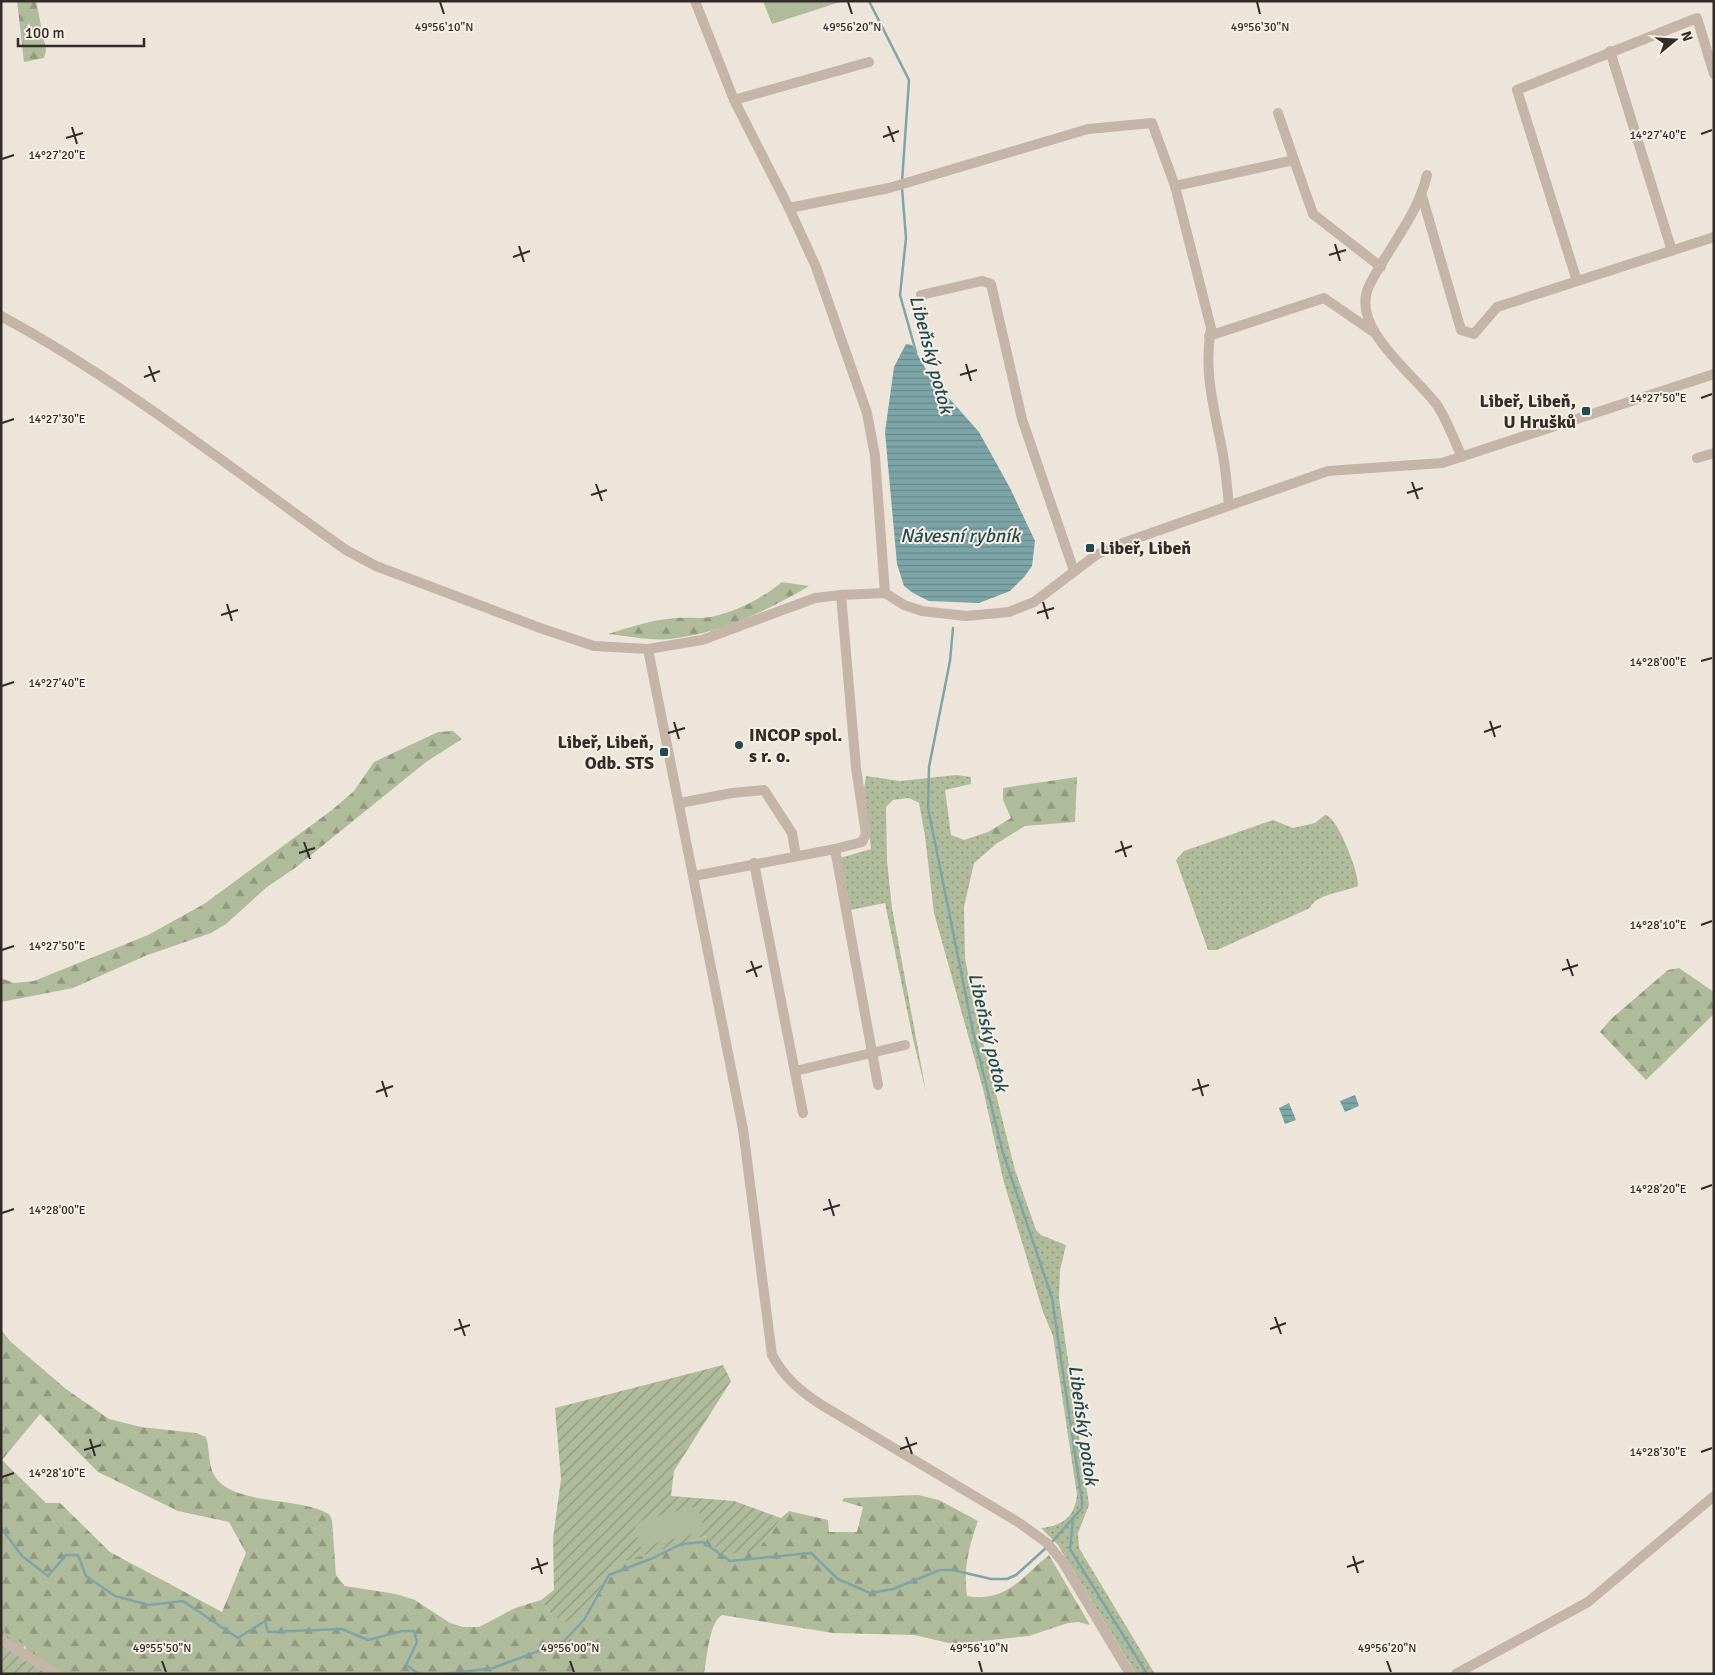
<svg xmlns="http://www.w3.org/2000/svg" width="1715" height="1675" font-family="Signika,sans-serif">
	<defs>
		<pattern id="grass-dots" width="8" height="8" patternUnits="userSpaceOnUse" patternTransform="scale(1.25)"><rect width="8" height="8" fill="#b0bb9c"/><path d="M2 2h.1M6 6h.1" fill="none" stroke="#90987f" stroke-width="1.8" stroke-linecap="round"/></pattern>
		<pattern id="forest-firs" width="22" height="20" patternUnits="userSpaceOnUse" patternTransform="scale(1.25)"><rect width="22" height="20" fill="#b0bb9c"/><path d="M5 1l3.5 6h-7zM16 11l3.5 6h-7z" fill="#90987f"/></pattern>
		<pattern id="garden-furrows" width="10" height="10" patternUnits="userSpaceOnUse" patternTransform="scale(1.25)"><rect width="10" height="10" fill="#b0bb9c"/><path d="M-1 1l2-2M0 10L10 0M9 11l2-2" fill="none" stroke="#90987f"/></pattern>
		<pattern id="water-rules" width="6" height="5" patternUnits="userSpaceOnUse" patternTransform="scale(1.25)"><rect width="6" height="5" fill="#7da5a8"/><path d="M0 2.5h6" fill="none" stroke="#678789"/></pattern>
	</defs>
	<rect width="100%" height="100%" fill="#eee5da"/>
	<g fill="url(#grass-dots)">
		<path d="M956,775L971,777V784L945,790L951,835L964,840L988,832L996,844L974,863L964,907L965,958L974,1006L1015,1170L1036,1230L1041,1235L1066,1245L1060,1270L1059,1298L1089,1505L1078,1533L1079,1548L1155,1674H1136L1058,1545L1041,1528C1062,1526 1075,1517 1077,1495L1053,1336L1043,1312L1003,1179L983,1089L934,913L925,836L919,803L909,798L893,800L886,807L887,861L892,908L926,1092L913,1039L885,903L850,910L840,858L871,849L864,789L866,776L900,781Z"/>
		<path d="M1325,815C1337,815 1360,875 1358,886C1345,892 1315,894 1310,908L1217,950H1208L1176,860L1184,851L1273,820L1293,828L1315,823Z"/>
		<path d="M1,1624L8,1635L25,1645L24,1648L1,1638Z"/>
	</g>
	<g fill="url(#forest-firs)" fill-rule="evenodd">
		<path d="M17,1H36L46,50L44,58L24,62Z"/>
		<path d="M782,582L809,586C767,611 719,634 670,639C650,641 628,636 608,634C630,627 652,620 676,618C687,617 699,619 710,617C736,612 763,598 782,582Z"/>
		<path d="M453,731L462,739L426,762L295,868L267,887L226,924L211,933L145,956L73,988L1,1002V978L14,983L34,981L148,935L204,904L332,810L354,791L374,762L438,732Z"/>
		<path d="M1077,777L1075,822L1025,826L996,844L988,832L1011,818L1003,800V788Z"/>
		<path d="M1679,968L1714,992V1014L1646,1080L1600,1032L1611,1019L1668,970Z"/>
		<path d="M1,1330L11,1342L66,1389L109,1419L141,1427L196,1433L206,1437C210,1449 208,1464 214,1475C231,1506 298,1496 329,1514L332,1520L336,1575L345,1586L396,1594L415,1600L450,1623L463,1627H479L515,1608L541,1600L552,1615L591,1604L615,1564L658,1549L707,1536L756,1552L781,1518L789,1511L828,1520L829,1532H857L863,1507L842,1501L844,1498L918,1495L939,1500L978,1521C969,1546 963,1569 967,1596C1006,1603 1022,1577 1049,1555L1090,1625L1078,1622L1068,1623L1029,1636L953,1644L914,1635L833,1633L722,1615C709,1622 707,1659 704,1674H48L30,1664L25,1645L6,1634L1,1624ZM40,1414L98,1472L178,1511L229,1522L246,1553L222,1612L110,1552L60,1503H46L2,1460Z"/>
	</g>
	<g fill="url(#garden-furrows)">
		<path d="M723,1365L731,1381L674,1471L671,1496L734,1501L781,1518L756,1552L721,1554L706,1536L615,1564L591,1604L572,1625L552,1615L541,1600L554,1590L553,1539L561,1479L555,1408Z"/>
		<path d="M1,1645L48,1674H1Z"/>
	</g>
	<g fill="#b0bb9c">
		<path d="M763,1H843L772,24Z"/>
		<path d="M698,1506L704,1531L640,1547L635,1527L642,1520Z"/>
	</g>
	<g fill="url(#water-rules)">
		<path d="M906,344L912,345L931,378L979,432L1010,488L1035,541L1032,566L1025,576L1010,591L979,603L929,601L913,593L904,586L897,564L885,432L894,367Z"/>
		<path d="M1355,1095L1359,1106L1345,1112L1340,1101Z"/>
		<path d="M1289,1103L1296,1120L1285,1124L1279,1108Z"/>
	</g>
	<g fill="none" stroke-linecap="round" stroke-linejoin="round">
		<g stroke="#7da5a8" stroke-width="2.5">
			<path d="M869,1L909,80L902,182"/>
			<path d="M902,188L906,238L900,295L916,352"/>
			<path d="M953,628L950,661L929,767L928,808L973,1031L1003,1153L1052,1298L1082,1501V1508L1051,1543"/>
			<path d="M1073,1520L1070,1549L1147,1674"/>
			<path d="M1,1528L22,1556L48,1576L66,1555H78L86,1576L115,1596L149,1605L183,1601L238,1638L265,1621L268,1632L342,1629L368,1640L402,1631H414L417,1642L406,1665L419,1674"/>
			<path d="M445,1674L493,1668L563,1642L584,1620L609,1575L653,1558L681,1544L703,1542L730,1561L811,1553L838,1579L870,1593L893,1589L940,1570H953L991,1579H1007L1016,1575L1047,1547"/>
		</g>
		<g stroke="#c4b5a8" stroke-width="10">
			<path d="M695,1L734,100L789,208L816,267L867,413L875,456L885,593"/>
			<path d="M1610,51L1672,251"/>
			<path d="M734,100L869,62"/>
			<path d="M1278,113L1294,160"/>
			<path d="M1427,175C1417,217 1388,248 1369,286C1349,328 1415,375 1437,405C1447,420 1454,440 1462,457"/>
			<path d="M1175,186L1294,160L1313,214L1381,267"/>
			<path d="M1422,196L1461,330L1474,334L1497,307L1714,237"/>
			<path d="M789,208L889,188L1088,129L1152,123L1175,186L1211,328C1203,374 1215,410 1223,455C1226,471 1227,488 1229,505"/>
			<path d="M1577,281L1517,90L1697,18L1714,74"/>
			<path d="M921,295L982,281L991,284L1022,419L1074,571"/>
			<path d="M1,316C123,382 233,470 346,550L376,566L540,628L594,646L648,649L702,640L815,598L841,595L885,593L904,605L922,611L966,616L1009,612L1034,602L1096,555L1120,544L1328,471L1442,463L1714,374"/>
			<path d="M1209,336L1324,298L1372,331"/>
			<path d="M1697,458L1714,453"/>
			<path d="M648,649L743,1129L772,1355C784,1377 799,1390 820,1404L1018,1522L1047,1543L1062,1561L1130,1674"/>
			<path d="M680,803L732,793L764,790L792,833L796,856"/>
			<path d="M835,849L878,1085"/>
			<path d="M754,863L803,1113"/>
			<path d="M694,876L835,849L862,842L866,834L856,768L841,595"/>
			<path d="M795,1071L905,1045"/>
			<path d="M1,1640L57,1674"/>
			<path d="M1456,1674L1588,1602L1714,1496"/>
		</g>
	</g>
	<path fill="none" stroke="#322b27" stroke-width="2" d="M440,2L444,14M848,2L852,14M1257,2L1260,14M888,126L894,142M72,127L77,144M1701,134L1712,130M883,137L899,131M66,138L83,133M2,159L14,155M1335,244L1340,261M519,246L524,262M1329,255L1346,250M513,257L530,251M966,364L971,381M149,366L155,382M960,375L977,370M144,377L160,371M1701,398L1712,394M2,423L14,419M1412,482L1418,499M596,484L602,501M1407,493L1423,488M591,495L607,490M1043,602L1048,619M227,604L232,621M1037,613L1054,608M221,615L238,610M1701,661L1712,658M2,686L14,682M1490,721L1495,737M674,722L679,739M1484,732L1501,726M668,733L685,728M1121,841L1126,857M304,842L310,859M1115,852L1132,846M299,853L315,848M1701,925L1712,921M2,950L14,946M1567,959L1573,976M751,961L757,977M1562,970L1578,965M746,972L762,966M1198,1079L1203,1096M382,1081L387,1097M1192,1090L1209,1085M376,1092L393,1086M1701,1189L1712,1185M829,1199L834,1216M823,1210L840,1205M2,1213L14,1209M1275,1317L1281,1334M459,1319L465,1336M1270,1329L1286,1323M454,1330L470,1325M906,1437L912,1454M90,1439L95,1456M900,1449L917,1443M84,1450L101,1445M1701,1452L1712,1448M2,1477L14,1473M1353,1556L1358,1573M537,1558L542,1574M1347,1567L1364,1561M531,1569L548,1563M162,1661L166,1672M570,1661L574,1672M979,1661L982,1672M1387,1661L1391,1672"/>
	<g fill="#224b4f" stroke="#f6efe6" stroke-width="2">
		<rect x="1581" y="406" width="10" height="10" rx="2.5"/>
		<rect x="1085" y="543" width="10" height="10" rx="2.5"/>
		<circle cx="739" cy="745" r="5"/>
		<rect x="659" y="747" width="10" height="10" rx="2.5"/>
	</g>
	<g text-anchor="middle" stroke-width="4" stroke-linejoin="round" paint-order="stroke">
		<g font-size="18" font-weight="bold" fill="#322b27" stroke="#f6efe6" text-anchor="end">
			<text x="1576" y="407">Libeř, Libeň,<tspan x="1576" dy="21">U Hrušků</tspan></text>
			<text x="1100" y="554" text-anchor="start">Libeř, Libeň</text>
			<text x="749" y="741" text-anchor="start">INCOP spol.<tspan x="749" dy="21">s r. o.</tspan></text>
			<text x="654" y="748">Libeř, Libeň,<tspan x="654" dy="21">Odb. STS</tspan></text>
		</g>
		<g font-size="19" font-style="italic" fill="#224b4f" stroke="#f6efe6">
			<text transform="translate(932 354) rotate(75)" y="7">Libeňský potok</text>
			<text x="960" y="542">Návesní rybník</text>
			<text transform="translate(989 1032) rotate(77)" y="7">Libeňský potok</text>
			<text transform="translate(1084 1425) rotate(82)" y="7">Libeňský potok</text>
		</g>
	</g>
	<g font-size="12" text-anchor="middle" fill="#322b27" stroke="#f6efe6" stroke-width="4" stroke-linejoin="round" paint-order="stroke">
		<text x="444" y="31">49°56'10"N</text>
		<text x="852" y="31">49°56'20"N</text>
		<text x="1260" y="31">49°56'30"N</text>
		<text x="1658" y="139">14°27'40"E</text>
		<text x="57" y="159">14°27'20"E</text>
		<text x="1658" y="402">14°27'50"E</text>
		<text x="57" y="423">14°27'30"E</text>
		<text x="1658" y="666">14°28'00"E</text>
		<text x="57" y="687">14°27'40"E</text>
		<text x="1658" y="929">14°28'10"E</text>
		<text x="57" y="950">14°27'50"E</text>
		<text x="1658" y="1193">14°28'20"E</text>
		<text x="57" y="1214">14°28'00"E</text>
		<text x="1658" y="1456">14°28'30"E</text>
		<text x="57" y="1477">14°28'10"E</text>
		<text x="162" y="1652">49°55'50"N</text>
		<text x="570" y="1652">49°56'00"N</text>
		<text x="979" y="1652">49°56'10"N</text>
		<text x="1387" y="1652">49°56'20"N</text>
	</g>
	<rect width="1715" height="1675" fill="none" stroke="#322b27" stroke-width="5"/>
	<g transform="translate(1675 40) rotate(72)" stroke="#f6efe6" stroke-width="4" paint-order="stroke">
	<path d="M0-4L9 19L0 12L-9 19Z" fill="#322b27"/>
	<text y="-8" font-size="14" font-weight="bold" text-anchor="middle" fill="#322b27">N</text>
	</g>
	<path d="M18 38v8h126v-8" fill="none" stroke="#322b27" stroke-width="2.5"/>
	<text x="25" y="38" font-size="15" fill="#322b27" stroke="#f6efe6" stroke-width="4" paint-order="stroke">100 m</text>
</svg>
